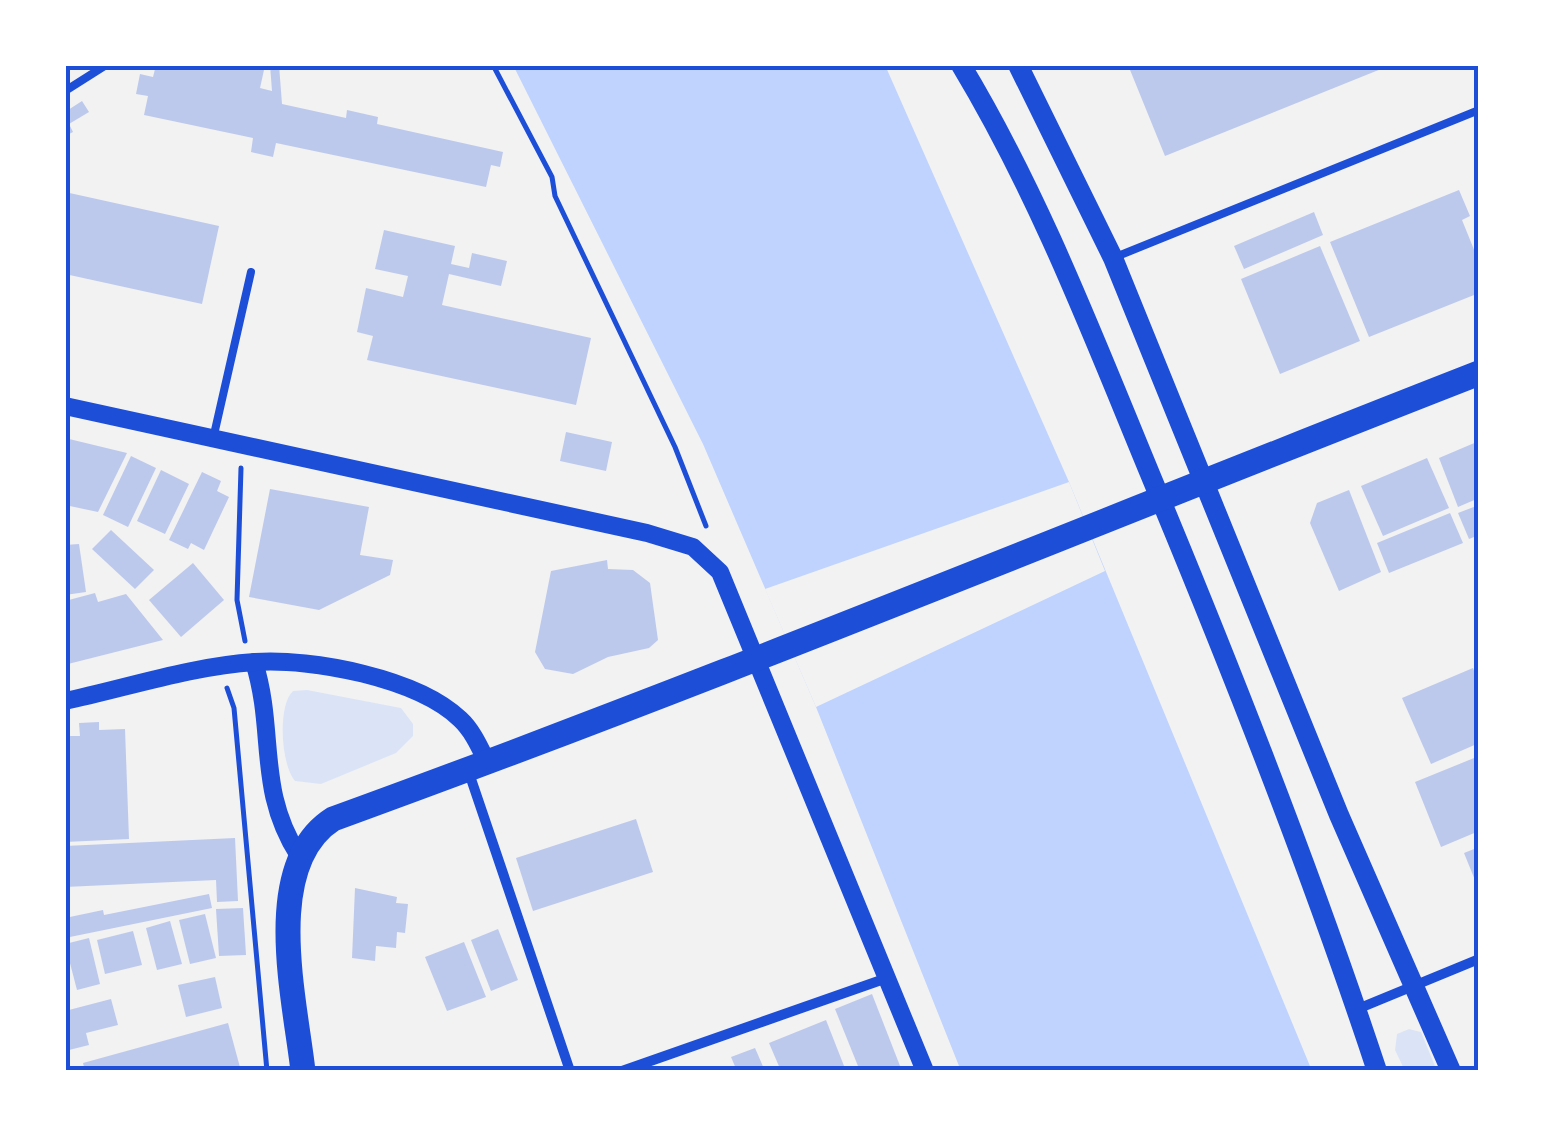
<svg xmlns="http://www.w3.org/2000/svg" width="1544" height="1136" font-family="Cabin,sans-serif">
	<rect width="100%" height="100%" fill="#f2f2f2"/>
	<g fill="#dbe4f7">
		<path d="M307,690L401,708L413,724V736L396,753L321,784L295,781C281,765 277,706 293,691Z"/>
		<path d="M1409,1029L1421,1032L1437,1071H1405L1395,1050L1397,1034Z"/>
	</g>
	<path fill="#bfd3fe" d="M513,65H885L1069,482L1312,1071H961L816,707L703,444Z"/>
	<path fill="#f2f2f2" d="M1069,482L1105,571L816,707L765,589Z"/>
	<g fill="#bdc9ec">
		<path d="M156,65H239L264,70L260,88L272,91L270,65H279L282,104L346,118L347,110L378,117L377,124L503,152L500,167L491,165L486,187L276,143L273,157L251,152L253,138L144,115L148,96L136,94L140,74L153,77Z"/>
		<path d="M1128,65H1391L1165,156Z"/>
		<path d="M82,101L89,112L69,124L73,132L65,136V112Z"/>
		<path d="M1459,190L1470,216L1462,220L1479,262V293L1369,337L1330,242Z"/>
		<path d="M65,192L219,226L202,304L65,274Z"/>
		<path d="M1314,212L1323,235L1244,269L1234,246Z"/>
		<path d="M384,230L455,246L451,264L469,268L472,253L507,261L501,286L449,274L442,305L591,338L576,405L367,360L373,336L357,332L366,288L403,297L408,276L375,269Z"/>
		<path d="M1320,246L1360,341L1280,374L1241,279Z"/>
		<path d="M566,432L612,442L606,471L560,461Z"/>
		<path d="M65,438L127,453L98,512L65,505Z"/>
		<path d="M1479,441V498L1458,507L1439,458Z"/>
		<path d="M131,456L156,468L128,527L103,515Z"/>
		<path d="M1427,458L1449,508L1383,536L1361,486Z"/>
		<path d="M161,470L189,484L165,534L137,521Z"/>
		<path d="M202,472L221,481L217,491L229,497L204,550L191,543L188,549L169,540Z"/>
		<path d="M270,489L369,507L360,555L393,560L390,575L319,610L249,597Z"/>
		<path d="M1349,490L1381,572L1339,591L1310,523L1317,503Z"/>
		<path d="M1479,505V535L1469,539L1458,513Z"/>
		<path d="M1450,513L1463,543L1389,573L1377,543Z"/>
		<path d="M111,530L154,570L135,589L92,549Z"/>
		<path d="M79,544L86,592L65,595V545Z"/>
		<path d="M607,560L608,569L633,570L650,583L658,640L649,648L608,657L573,674L545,669L535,652L551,571Z"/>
		<path d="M193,563L224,600L181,637L149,600Z"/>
		<path d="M95,593L98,602L126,594L163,640L68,664L65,601Z"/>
		<path d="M1473,668L1479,684V743L1431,764L1402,698Z"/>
		<path d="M99,722V730L125,729L129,839L65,842V736H80L79,723Z"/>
		<path d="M1479,756V831L1441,847L1415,782Z"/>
		<path d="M636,819L653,872L533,911L516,858Z"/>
		<path d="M235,838L238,901L217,902L216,880L65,887V846Z"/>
		<path d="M1479,847V890L1464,853Z"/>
		<path d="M355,888L397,897L396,903L408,904L405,933L397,932L396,948L376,946L375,961L352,958Z"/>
		<path d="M209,894L212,908L65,938V918L103,910L104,915Z"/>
		<path d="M243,908L246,955L219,956L216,909Z"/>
		<path d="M205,914L216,958L190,964L179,920Z"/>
		<path d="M170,921L182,964L157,970L146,928Z"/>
		<path d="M498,929L518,980L491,991L471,940Z"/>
		<path d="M133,931L142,965L105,974L97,940Z"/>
		<path d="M89,938L100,984L77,990L65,944Z"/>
		<path d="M464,942L486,997L447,1011L425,957Z"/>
		<path d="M215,977L222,1008L186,1017L178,985Z"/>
		<path d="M872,994L902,1071H860L835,1009Z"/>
		<path d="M111,999L118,1025L86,1033L89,1045L65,1051V1011Z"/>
		<path d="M826,1020L846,1071H781L769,1043Z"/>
		<path d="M228,1023L241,1071H85L83,1063Z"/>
		<path d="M755,1048L765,1071H737L731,1057Z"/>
	</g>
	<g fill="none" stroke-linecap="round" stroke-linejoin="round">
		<g stroke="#1d4ed8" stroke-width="5">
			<path d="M493,65L552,177L555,196L675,447L706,526"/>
			<path d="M241,468L237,600L245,641"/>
			<path d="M227,688L234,708L267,1071"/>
		</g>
		<g stroke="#1d4ed8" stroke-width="8">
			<path d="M65,91L106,65"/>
			<path d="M1113,258L1479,110"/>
			<path d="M213,439L251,272"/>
		</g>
		<g stroke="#1d4ed8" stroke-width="10">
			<path d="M468,770L570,1071"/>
			<path d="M1355,1010L1479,959"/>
			<path d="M622,1071L887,978"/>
		</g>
		<g stroke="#1d4ed8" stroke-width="18">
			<path d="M65,406L647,533L693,547L720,572L925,1071"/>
			<path d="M254,662C276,732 256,789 299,856"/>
			<path d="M65,701C126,688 192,666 255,662C312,658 417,678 460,719C473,731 480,748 488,764"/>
		</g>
		<g stroke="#1d4ed8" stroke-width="20">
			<path d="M961,65C1043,201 1099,352 1160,498C1238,686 1313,877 1377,1071"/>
			<path d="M1018,65L1113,258L1339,815L1451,1071"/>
		</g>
		<path stroke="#1d4ed8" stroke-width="25" d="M303,1071C295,999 261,865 333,819C719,679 1097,522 1479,373"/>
	</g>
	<rect width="1544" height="1136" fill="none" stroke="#ffffff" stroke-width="135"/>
	<rect x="68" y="68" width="1408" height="1000" fill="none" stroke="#1d4ed8" stroke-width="4"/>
</svg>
